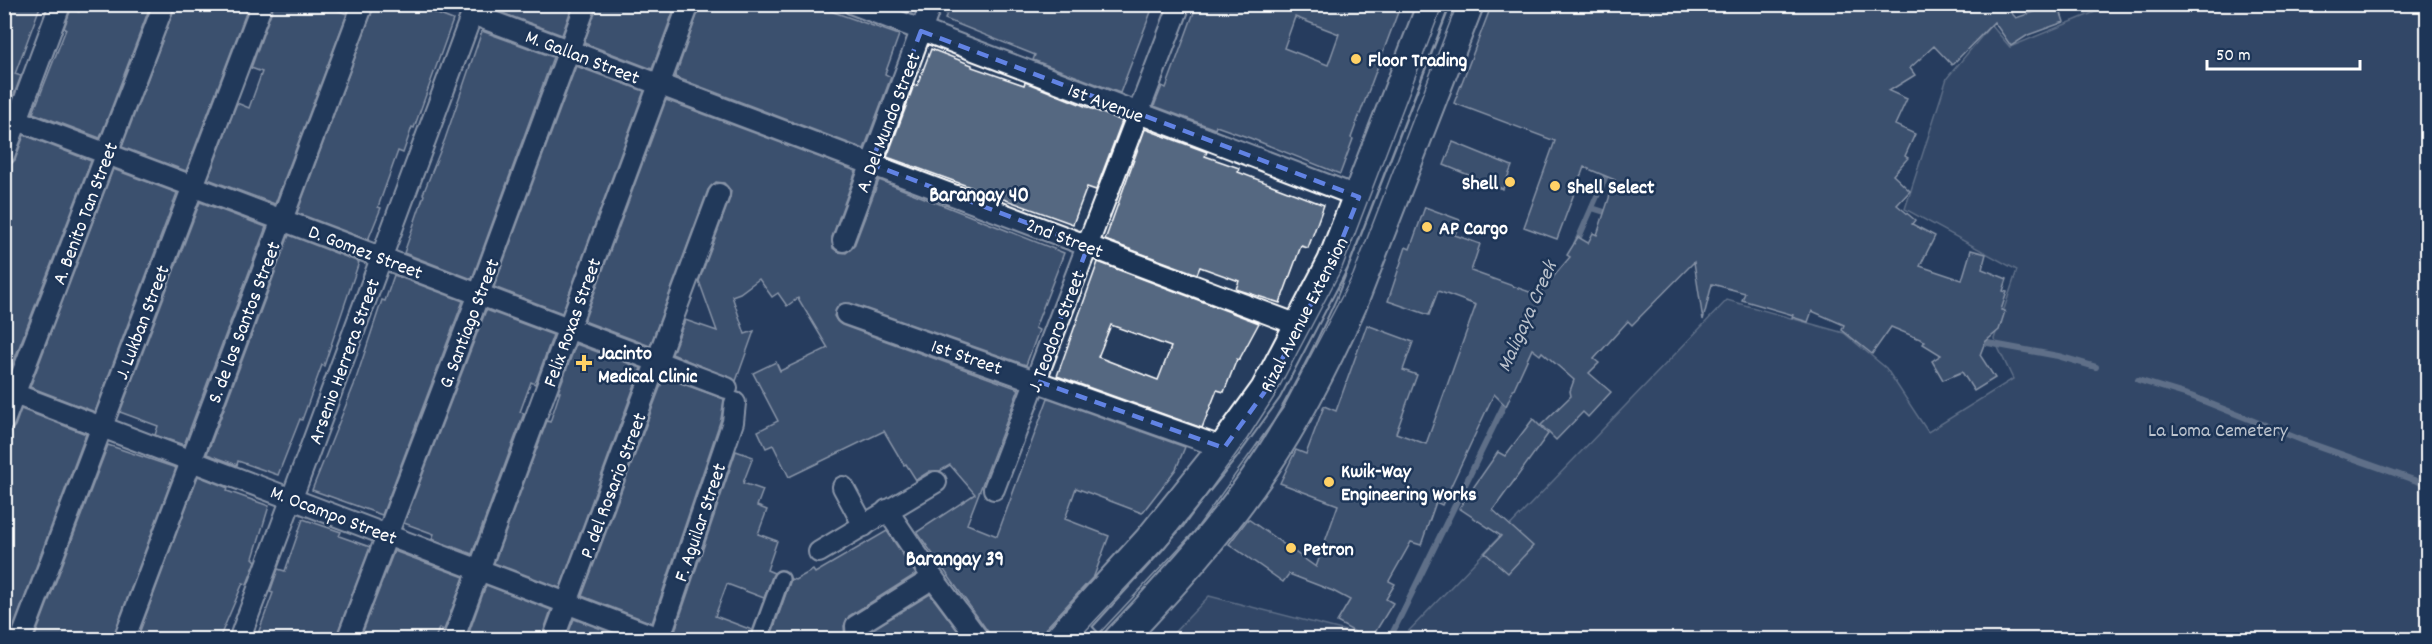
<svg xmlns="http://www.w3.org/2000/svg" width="2432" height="644" font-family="Dekko,sans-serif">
	<rect width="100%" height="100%" fill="#263d5e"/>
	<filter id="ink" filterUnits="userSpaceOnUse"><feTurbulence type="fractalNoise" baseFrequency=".0167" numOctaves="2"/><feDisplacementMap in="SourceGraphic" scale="12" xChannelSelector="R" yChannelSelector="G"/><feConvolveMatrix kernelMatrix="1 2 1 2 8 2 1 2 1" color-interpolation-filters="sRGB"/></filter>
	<g filter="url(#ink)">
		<g fill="#425672" stroke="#a0aab8" stroke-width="1.5">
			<path d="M2112,5H2427V639L1400,640L1727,300L1844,333L1886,368L1928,432L2013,379L1994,339L2017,270L1905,209L1947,78L1991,25L2010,47Z"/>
			<path d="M1209,596L1377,639L1167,640Z"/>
		</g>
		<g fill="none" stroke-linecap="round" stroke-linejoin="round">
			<g stroke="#a4aebb" stroke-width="6">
				<path d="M1592,208L1611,214"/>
				<path d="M1576,244L1608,171"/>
				<path d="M1977,341L2058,356L2096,367"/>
				<path d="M2138,380L2191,396L2304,441L2428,485"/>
				<path d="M1389,640L1507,399"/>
			</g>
		</g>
		<g fill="#556781" stroke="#fff" stroke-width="1.5" fill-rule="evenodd">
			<path d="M41,4L15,74L21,76L12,100L4,98V5Z"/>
			<path d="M81,4H151L100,138L33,113L66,29L64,28L71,9L79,12Z"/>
			<path d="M176,4L249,5L186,171L122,147Z"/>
			<path d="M274,4H322L347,14L275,204L208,179L237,103L249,108L262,72L251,68Z"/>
			<path d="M375,4H411L453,20L414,128L412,127L403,153L398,151L378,207L381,208L368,240L297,213Z"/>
			<path d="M496,4H573L562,35L494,10Z"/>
			<path d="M598,4H676L652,69L584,43Z"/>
			<path d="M701,4H823L822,8L899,35L885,74L891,77L864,149L675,77Z"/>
			<path d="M950,4H1154L1120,93L1033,60L1035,55L945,19Z"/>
			<path d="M1197,4H1401L1351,138L1353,139L1340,174L1250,138L1216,126L1215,129L1154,106L1162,86L1166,88ZM1295,17L1339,34L1328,65L1284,48Z"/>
			<path d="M1492,4H2010L2007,8L2016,18L2058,4L2064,22L2028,35L2011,46L1994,22L1952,65L1934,46L1910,68L1915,75L1889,91L1907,99L1895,125L1915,134L1905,156L1908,158L1893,175L1910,191L1897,205L1915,220L1912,224L1935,236L1920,266L1962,280L1971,250L1986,254L1982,269L2007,279L2003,291L2007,292L2001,310L2005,311L1999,330L1985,342L1980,355L1995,378L1974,391L1962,372L1943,380L1932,361L1941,355L1923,344L1925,341L1891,327L1872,354L1842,330L1844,325L1812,311L1808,322L1792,317L1793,315L1742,300L1745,293L1712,284L1703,320L1694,262L1632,325L1628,321L1594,359L1599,363L1589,373L1611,392L1588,417L1583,412L1556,440L1541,425L1571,396L1570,391L1574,380L1542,352L1540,355L1532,349L1506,406L1494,394L1442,505L1436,502L1421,545L1411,542L1389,581L1395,584L1386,599L1393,603L1371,639H1367L1337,622L1350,600L1333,591L1289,574L1283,582L1229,544L1248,519L1316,567L1338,505L1280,483L1296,450L1306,454L1324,406L1336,411L1367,325L1413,342L1403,370L1417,375L1396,433L1426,444L1476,305L1438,291L1429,315L1388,301L1406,247L1410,249L1425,207L1460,220L1455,235L1480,244L1471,271L1538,295L1570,257L1567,255L1578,237L1588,243L1593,233L1597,235L1615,180L1584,167L1557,239L1524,227L1555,141L1454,103Z"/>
			<path d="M482,31L553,57L472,279L404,253L424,195L423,194L445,139Z"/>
			<path d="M931,49L972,65V67L1018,83L1024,85L1025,82L1122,121L1096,190L1087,187L1073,224L887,157L914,85L917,86Z"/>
			<path d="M576,66L644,91L562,313L494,287Z"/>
			<path d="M666,100L856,171L832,237L833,248L838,252L846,253L854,246L879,180L1064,253L1035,328L1039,330L1026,365L850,303L839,305L834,316L837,321L842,325L1019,389L967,524L997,536L1048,398L1185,447L1176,469L1142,513L1076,488L1065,519L1109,536L1094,576L1046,628L1039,639H991L989,633L917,532L975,494L950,465L940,471H930L916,480L906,464L904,465L884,431L789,477L773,445L766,448L758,431L778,421L753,373L776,362L780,371L828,348L798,298L787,306L778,293L772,297L759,279L740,293L732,296L745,334L754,331L736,381L672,354L685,320L717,331L699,281L730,198L731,191L724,183L716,182L708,190L650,346L584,321Z"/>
			<path d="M1145,129L1207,152L1205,156L1239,168L1238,172L1324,205L1308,248L1301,246L1280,303L1236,289L1239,281L1200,267L1197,274L1105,240Z"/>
			<path d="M24,135L91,161L10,371L4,368V170L15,160Z"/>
			<path d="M1453,142L1512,166L1503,189L1444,165Z"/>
			<path d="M113,169L177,193L95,412L30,387Z"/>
			<path d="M200,202L266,227L184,445L155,435L158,426L120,412Z"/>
			<path d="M289,235L359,262L324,366L322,365L302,420L300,419L278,475L238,461L237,465L207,454Z"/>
			<path d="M1098,262L1259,323L1239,360L1237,359L1224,392L1217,390L1202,428L1057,376ZM1111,325L1171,347L1158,380L1098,357Z"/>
			<path d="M394,275L463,301L382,515L312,490L354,385L382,300L385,301Z"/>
			<path d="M486,310L553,335L535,384L531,382L520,412L524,413L472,554L432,539L434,534L404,523Z"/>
			<path d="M576,344L641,368L560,588L494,563L547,421L550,422L560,392H558Z"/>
			<path d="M664,377L724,399L721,419L652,623L582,596Z"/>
			<path d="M21,409L86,434L9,639H4V433L11,431L15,426Z"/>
			<path d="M1533,419L1548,434L1493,510L1533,546L1508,573L1485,553L1501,536L1459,508L1498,452L1505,456Z"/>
			<path d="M108,445L176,468L112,639H34Z"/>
			<path d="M736,451L753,457L743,483L763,490L757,506L767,510L758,534L777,541L767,570L774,573L764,598L727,584L715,616L752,630L750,639H720L699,633L698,639H676L674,634Z"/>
			<path d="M198,476L228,488L227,491L269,506L253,558L256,561L247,584L243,583L219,639H137Z"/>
			<path d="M303,519L341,532L339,536L370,547L335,639H256L273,593L270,592L278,569L285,571Z"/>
			<path d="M887,531L916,574L849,616L844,626L845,639H828V636H782L781,639H770L791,579L795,580L813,570L815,573Z"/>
			<path d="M394,551L464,577L444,630L439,628L435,639H360Z"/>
			<path d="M486,585L551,610L541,639L467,638Z"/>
			<path d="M930,594L964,639H869L868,632Z"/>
			<path d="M574,619L629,639H566Z"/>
		</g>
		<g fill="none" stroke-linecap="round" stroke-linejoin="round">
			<g stroke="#fff" stroke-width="20">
				<path id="pedestrian" d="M759,640L781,579"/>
			</g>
			<g stroke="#fff" stroke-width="24">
				<g id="minor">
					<path d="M853,4L1359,197"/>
					<path d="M4,115L727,388"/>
					<path d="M4,155L60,5"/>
					<path d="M843,241L931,4"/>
					<path d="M846,314L1224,448"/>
					<path d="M4,390L664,640"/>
					<path d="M4,421L164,4"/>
					<path d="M843,487L864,526"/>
					<path d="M994,489L1180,4"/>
					<path d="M887,510L933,578"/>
					<path d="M819,552L936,482"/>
					<path d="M1074,623L1090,640"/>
					<path d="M21,640L262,4"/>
					<path d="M124,640L363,4"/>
					<path d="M239,640L472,14L1301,326"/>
					<path d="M347,640L479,294L586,4"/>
					<path d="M453,640L689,4"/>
					<path d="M553,640L719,194"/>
					<path d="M659,640L733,422L735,403"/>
					<path d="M857,640L856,626L933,578L979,640"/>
				</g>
			</g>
			<g stroke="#fff" stroke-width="34">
				<g id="primary">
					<path d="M1059,640L1150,540L1224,448L1266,390L1333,262L1433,4"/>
					<path d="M1119,640C1171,585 1223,528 1265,465C1299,415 1326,360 1351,305L1468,4"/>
				</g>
			</g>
			<use href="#pedestrian" stroke="#1d3557" stroke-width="15"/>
			<use href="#minor" stroke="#1d3557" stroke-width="20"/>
			<use href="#primary" stroke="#1d3557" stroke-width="30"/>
			<g stroke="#fff" stroke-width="1.5">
				<path d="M1077,640L1183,527L1247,439L1274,397L1342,268L1443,4"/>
				<path d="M1093,640L1194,532L1283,408L1353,275L1457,4"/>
			</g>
		</g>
	</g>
	<path d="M0 0H2432V644H0ZM921,31L1359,197L1333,262L1266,390L1224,448L1037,381L1088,246L871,164Z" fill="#263d5e" fill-opacity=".55" fill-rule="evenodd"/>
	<path fill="none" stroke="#6183e4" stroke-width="4.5" stroke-dasharray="12 8" stroke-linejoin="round" d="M921,31L1359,197L1333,262L1266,390L1224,448L1037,381L1088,246L871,164Z"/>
	<g fill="#ffd166" stroke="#1d3557" stroke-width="2">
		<circle cx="1356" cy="59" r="6"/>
		<circle cx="1510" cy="182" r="6"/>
		<circle cx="1555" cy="186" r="6"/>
		<circle cx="1427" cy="227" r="6"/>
		<path d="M581 354h6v6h6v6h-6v6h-6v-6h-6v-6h6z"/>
		<circle cx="1329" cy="482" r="6"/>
		<circle cx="1291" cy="548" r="6"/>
	</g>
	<g text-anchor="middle" stroke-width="5" stroke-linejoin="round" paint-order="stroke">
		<g font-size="20" fill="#fff" stroke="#1d3557">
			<text transform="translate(583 56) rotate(21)" y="7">M. Gallan Street</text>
			<text transform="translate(1106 102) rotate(21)" y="7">1st Avenue</text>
			<text transform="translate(887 122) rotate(-69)" y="7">A. Del Mundo Street</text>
			<text transform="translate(84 213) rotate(-69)" y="7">A. Benito Tan Street</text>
			<text transform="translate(1065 237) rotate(21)" y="7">2nd Street</text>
			<text transform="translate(366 251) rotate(21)" y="7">D. Gomez Street</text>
			<text transform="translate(1303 314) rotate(-63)" y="7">Rizal Avenue Extension</text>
			<text transform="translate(141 322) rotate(-69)" y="7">J. Lukban Street</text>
			<text transform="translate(243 322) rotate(-69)" y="7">S. de los Santos Street</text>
			<text transform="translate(571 322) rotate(-70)" y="7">Felix Roxas Street</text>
			<text transform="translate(468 323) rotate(-69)" y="7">G. Santiago Street</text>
			<text transform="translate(1055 331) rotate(-69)" y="7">J. Teodoro Street</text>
			<text transform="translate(967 356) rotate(19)" y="7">1st Street</text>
			<text transform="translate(343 361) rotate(-70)" y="7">Arsenio Herrera Street</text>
			<text transform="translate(612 485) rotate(-69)" y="7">P. del Rosario Street</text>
			<text transform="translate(334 514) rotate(21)" y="7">M. Ocampo Street</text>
			<text transform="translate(699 522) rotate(-71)" y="7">F. Aguilar Street</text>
		</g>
		<g font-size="20" font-weight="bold" fill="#fff" stroke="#1d3557" text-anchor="start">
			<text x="1368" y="66">Floor Trading</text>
			<text x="1498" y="189" text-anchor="end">Shell</text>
			<text x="1567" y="193">Shell Select</text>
			<text x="1439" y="234">AP Cargo</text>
			<text x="598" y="359">Jacinto<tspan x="598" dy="23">Medical Clinic</tspan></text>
			<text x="1341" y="477">Kwik-Way<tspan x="1341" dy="23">Engineering Works</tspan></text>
			<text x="1303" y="555">Petron</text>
		</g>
		<g font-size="20" fill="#bdc4ce" stroke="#1d3557">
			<text x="2218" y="436">La Loma Cemetery</text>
		</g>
		<g font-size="21" font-weight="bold" fill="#fff" stroke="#1d3557">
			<text x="979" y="201">Barangay 40</text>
			<text x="955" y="565">Barangay 39</text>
		</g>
		<g font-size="21" font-style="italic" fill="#bbc2cc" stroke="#1d3557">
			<text transform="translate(1526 316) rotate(-66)" y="7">Maligaya Creek</text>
		</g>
	</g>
	<rect width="2432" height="644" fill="none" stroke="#1d3557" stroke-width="24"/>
	<rect x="12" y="12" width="2408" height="620" fill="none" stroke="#fff" stroke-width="2" filter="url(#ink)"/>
	<path d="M2207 60v9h153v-9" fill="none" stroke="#ffffff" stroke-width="3"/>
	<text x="2216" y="60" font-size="18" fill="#ffffff" stroke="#1d3557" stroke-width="4.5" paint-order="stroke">50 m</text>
</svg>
